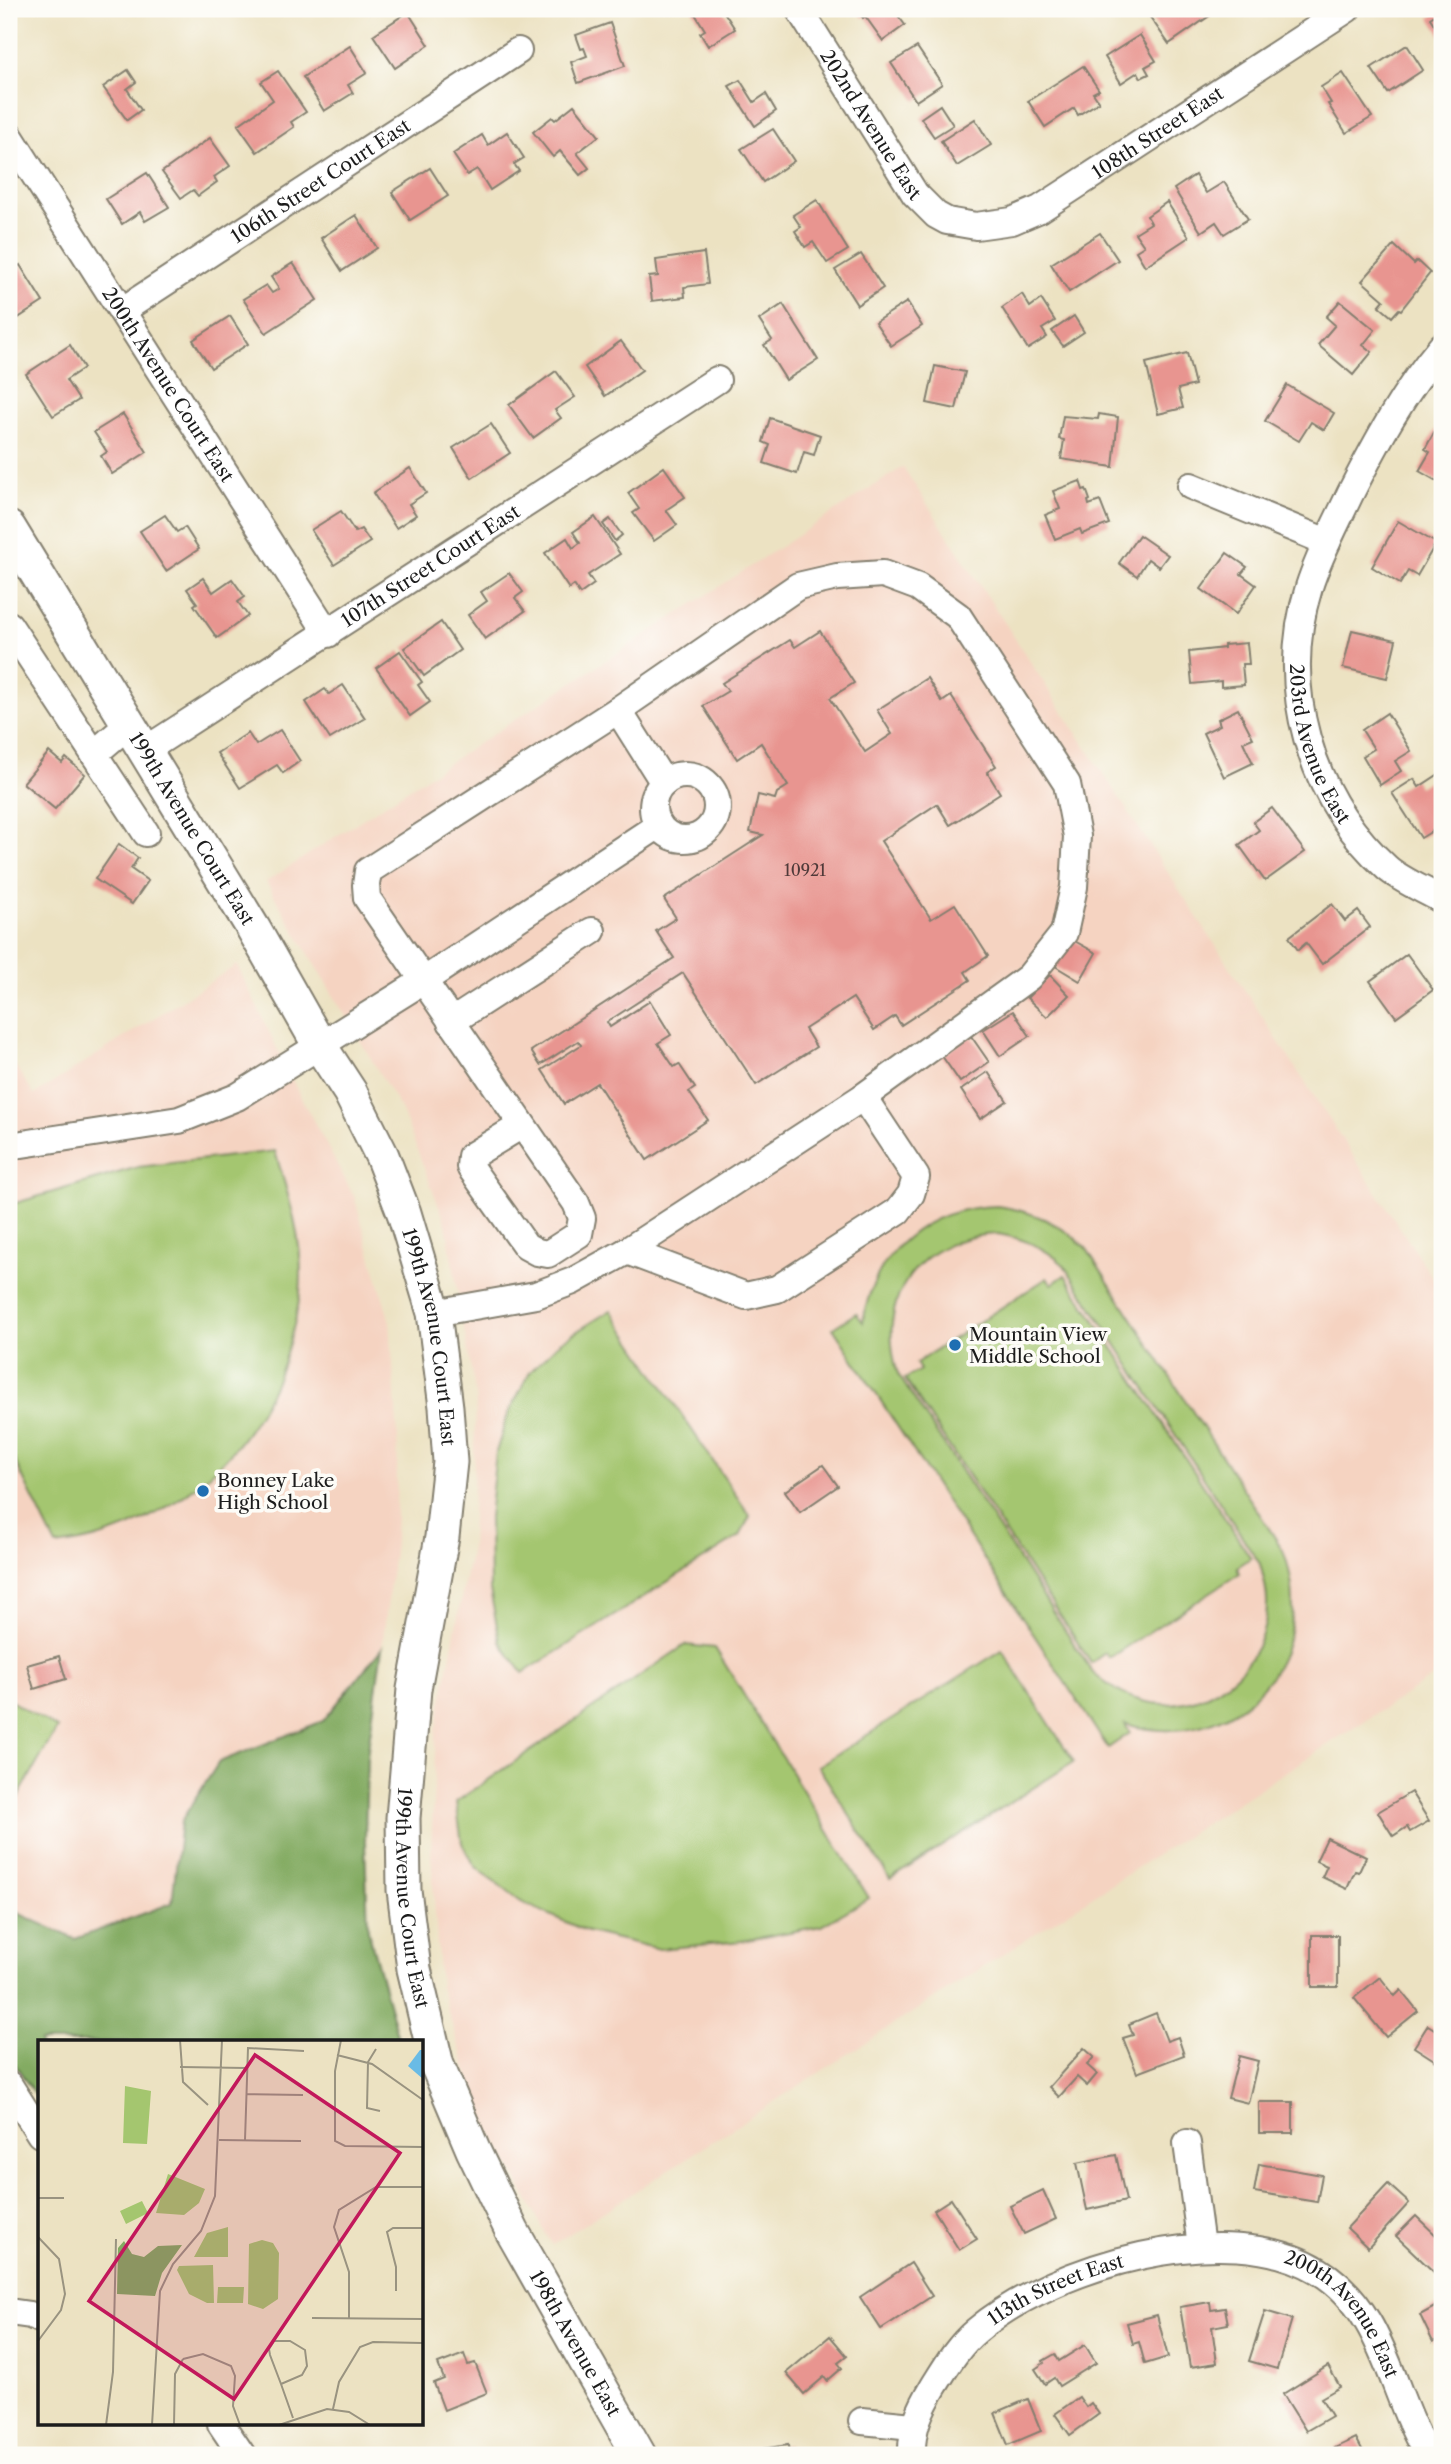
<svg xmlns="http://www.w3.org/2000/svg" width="1451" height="2464" font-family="'Libre Caslon Text',serif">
	<rect width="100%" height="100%" fill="#fdfcf7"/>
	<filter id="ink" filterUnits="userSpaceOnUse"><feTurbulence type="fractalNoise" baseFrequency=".0143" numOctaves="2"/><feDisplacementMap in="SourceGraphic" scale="14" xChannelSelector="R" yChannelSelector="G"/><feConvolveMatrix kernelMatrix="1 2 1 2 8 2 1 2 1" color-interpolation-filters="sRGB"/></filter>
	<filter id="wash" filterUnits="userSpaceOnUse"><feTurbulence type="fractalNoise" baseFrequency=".00686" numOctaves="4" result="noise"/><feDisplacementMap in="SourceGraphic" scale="28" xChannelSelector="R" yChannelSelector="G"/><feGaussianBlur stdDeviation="1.57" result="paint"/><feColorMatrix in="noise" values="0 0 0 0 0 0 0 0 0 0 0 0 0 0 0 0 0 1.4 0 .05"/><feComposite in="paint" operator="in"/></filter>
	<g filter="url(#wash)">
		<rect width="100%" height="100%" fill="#ece2c2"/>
		<g fill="#f5d3c1">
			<path d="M903,467L1442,1292V1671L552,2245L479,2109L440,1987L431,1853L436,1732L471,1547L476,1398L446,1224L402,1111L266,882Z"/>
			<path d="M237,965L299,1094L354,1196L390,1322L398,1438L395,1543L382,1648L323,1721L219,1762L181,1821L172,1903L75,1939L9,1909V1056L34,1095Z"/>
		</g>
		<g fill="#a4c66f" stroke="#607146" stroke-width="2" fill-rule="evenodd">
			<path d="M275,1151C287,1192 301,1232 301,1275C301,1305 292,1334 283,1363C252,1449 185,1512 97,1538C84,1542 70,1544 56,1546L9,1449V1205L138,1167Z"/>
			<path d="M997,1206C1033,1211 1060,1223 1086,1248L1283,1550C1323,1657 1237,1756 1125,1724L1130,1733L1108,1748L833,1328L856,1313L863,1322C874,1250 925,1208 997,1206ZM998,1234C1025,1239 1044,1247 1064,1265L1260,1564C1263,1576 1267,1588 1267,1601C1269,1667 1203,1719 1139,1700C1121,1695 1107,1685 1093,1673L898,1374C874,1298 919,1236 998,1234Z"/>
			<path d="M1065,1275L1251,1558L1237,1567L1240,1573L1109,1658L1105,1653L1091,1663L905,1379L920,1370L916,1363L1047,1278L1052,1284Z"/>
			<path d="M611,1310L750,1516L740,1536L523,1673L500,1642L490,1590L489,1518L496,1452L508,1414L530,1372L560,1342Z"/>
			<path d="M685,1645L715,1648L869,1898L821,1926L742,1941L659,1949L588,1932L521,1902L475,1866L462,1843L456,1802Z"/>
			<path d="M1002,1650L1074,1762L890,1879L818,1766Z"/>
			<path d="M9,1700L57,1728L9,1813Z"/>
		</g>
		<path fill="#83ab62" stroke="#50643f" stroke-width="2" d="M382,1648L367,1757L365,1841L368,1930L399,2042H40V2103L9,2055V1909L75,1939L172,1903L181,1821L219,1762L323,1721Z"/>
		<g id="blocks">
			<g fill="#e89590">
				<path d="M692,9H722L735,29L708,46L700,33L705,30Z"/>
				<path d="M857,9H893L905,25L883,41L865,16L863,18Z"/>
				<path d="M1162,9H1212L1215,12L1169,44L1150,17Z"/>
				<path d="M1442,10V37L1430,18Z"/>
				<path d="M408,12L429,45L395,68L373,35Z"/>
				<path d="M610,23L625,66L578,83L571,62L587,56L584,48L581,49L576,35Z"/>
				<path d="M1140,35L1156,61L1145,67L1149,74L1141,78L1138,72L1121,83L1105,57Z"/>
				<path d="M1407,45L1423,70L1388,93L1371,68Z"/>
				<path d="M350,46L367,73L348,85L353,93L324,111L303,77Z"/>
				<path d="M917,47L942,84L916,101L891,63Z"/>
				<path d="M1083,66L1099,90L1093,93L1099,102L1078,115L1074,108L1045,127L1028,101Z"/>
				<path d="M128,70L136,82L127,89L141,110L127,120L103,87Z"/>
				<path d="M278,71L306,112L291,122L294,127L257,152L238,125L273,100L261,82Z"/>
				<path d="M1343,73L1372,117L1346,133L1328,104L1331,103L1321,87Z"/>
				<path d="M740,80L754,102L766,94L776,111L755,126L729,86Z"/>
				<path d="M574,105L599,136L577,153L589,168L580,175L560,151L553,157L533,132L552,117L555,120Z"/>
				<path d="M940,105L953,125L934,137L921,118Z"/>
				<path d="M975,119L991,145L957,166L941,141Z"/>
				<path d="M773,129L794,161L763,182L741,149Z"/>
				<path d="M507,132L524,158L514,164L519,171L490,190L477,169L467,175L453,154L482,135L488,145Z"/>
				<path d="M210,138L230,166L214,177L217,182L198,196L193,190L181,198L162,172Z"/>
				<path d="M430,168L448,196L410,220L392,192Z"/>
				<path d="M147,173L169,207L145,221L140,212L122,224L106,199Z"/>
				<path d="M1195,175L1206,193L1224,182L1248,219L1224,234L1216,222L1201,232L1174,189Z"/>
				<path d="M817,200L848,250L827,263L813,242L805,247L795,231L801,227L793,215Z"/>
				<path d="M1167,202L1189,237L1145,266L1136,251L1144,246L1135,233L1151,223L1147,216Z"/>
				<path d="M356,215L377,248L342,271L321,238Z"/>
				<path d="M1100,233L1118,260L1069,292L1051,264Z"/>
				<path d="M1394,245L1414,264L1417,261L1430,273L1401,310L1399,309L1392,317L1379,306L1384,300L1362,281Z"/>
				<path d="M704,253L708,284L684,287L685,297L652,301L649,277L658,276L656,260Z"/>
				<path d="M861,254L883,288L857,305L835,270Z"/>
				<path d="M293,263L317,300L266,333L243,299L266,285L272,293L279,289L271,277Z"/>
				<path d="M20,265L43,302L15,320L9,310V272Z"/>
				<path d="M1022,294L1030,307L1041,299L1055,321L1042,329L1047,337L1028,349L1002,308Z"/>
				<path d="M1340,301L1375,330L1363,345L1372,352L1353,375L1318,345L1335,325L1326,317Z"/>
				<path d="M907,302L922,326L891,346L875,322Z"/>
				<path d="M783,304L818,360L786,380L764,345L772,340L759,320Z"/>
				<path d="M230,316L248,344L211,368L193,340Z"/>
				<path d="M1074,316L1084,332L1063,346L1052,331Z"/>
				<path d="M621,341L642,370L605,396L585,367Z"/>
				<path d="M70,345L84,368L66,380L79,400L53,416L26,374Z"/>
				<path d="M1187,353L1195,385L1178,389L1183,408L1158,414L1146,363Z"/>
				<path d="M935,366L965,372L956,409L927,403Z"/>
				<path d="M556,371L575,397L555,410L561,418L533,438L509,405Z"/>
				<path d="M1287,385L1334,413L1324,430L1311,422L1299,441L1265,421Z"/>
				<path d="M123,414L147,452L112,474L101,456L107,452L94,432Z"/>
				<path d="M1099,414L1118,417L1113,467L1061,459L1064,440L1059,439L1063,416L1098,419Z"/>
				<path d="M770,418L820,435L814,455L804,452L797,474L764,463L770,445L763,442Z"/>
				<path d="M1442,418V484L1419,471L1430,452L1425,449Z"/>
				<path d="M491,424L510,453L472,478L453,448Z"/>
				<path d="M664,467L685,497L666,510L677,525L654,541L633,513L639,509L628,493Z"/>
				<path d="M410,468L426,493L409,504L416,515L396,528L373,493Z"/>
				<path d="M1080,481L1083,490L1086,489L1090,500L1088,501L1089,505L1100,501L1109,524L1082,534L1080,529L1055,539L1045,515L1060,509L1053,491Z"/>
				<path d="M341,511L355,532L361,529L370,542L334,565L311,530Z"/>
				<path d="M165,515L177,532L185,527L199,549L166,571L140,531Z"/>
				<path d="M595,517L620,554L588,575L594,584L580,594L574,585L569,589L545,553L567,538L573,548L580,543L573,532Z"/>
				<path d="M610,519L622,535L615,541L603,524Z"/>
				<path d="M1398,521L1436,543L1417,576L1408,571L1400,584L1372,567Z"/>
				<path d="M1139,535L1168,555L1159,567L1148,559L1137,576L1119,563Z"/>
				<path d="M1227,553L1247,567L1241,574L1256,585L1236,614L1201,589Z"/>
				<path d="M509,573L523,592L515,598L525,611L485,639L468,615L487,601L481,592Z"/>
				<path d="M203,578L213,592L232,579L245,597L238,602L248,616L217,638L194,605L197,603L187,589Z"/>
				<path d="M441,622L460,650L424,676L404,648Z"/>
				<path d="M1352,630L1396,640L1387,678L1343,668Z"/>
				<path d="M820,631L854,683L830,698L865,752L892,734L877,710L927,678L942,702L951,696L996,766L987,772L1000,793L950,825L937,804L881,841L931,919L955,904L988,956L965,972L970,980L901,1025L895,1016L874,1030L853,998L805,1029L816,1047L756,1085L683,973L607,1022L610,1027L650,1001L671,1035L658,1043L674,1067L679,1064L695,1088L689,1092L708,1120L647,1160L597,1083L564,1104L542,1070L581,1045L578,1041L540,1065L531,1051L674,958L656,931L676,918L664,899L763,835L750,832L758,795L775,799L777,793L788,786L761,743L737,759L703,706L728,691L722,683L790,640L795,647Z"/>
				<path d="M1247,643L1249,664H1242L1244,685L1221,687V681L1192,684L1189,652L1224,648V645Z"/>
				<path d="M400,651L422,682L418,685L430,702L410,716L376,668Z"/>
				<path d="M343,685L365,718L330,739L306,702L325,689L329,694Z"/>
				<path d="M1238,709L1253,738L1243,742L1253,763L1224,777L1203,733L1220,725L1218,719Z"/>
				<path d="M1387,713L1411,751L1395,761L1401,771L1380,785L1363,756L1374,749L1362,730Z"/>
				<path d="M280,730L300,761L283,773L277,765L240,788L217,753L248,733L256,745Z"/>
				<path d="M49,752L62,763L66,758L85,774L55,809L23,783Z"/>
				<path d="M1439,774L1442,779V825L1421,838L1392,793L1414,779L1419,787Z"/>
				<path d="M1272,808L1305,852L1265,881L1239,845L1259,830L1253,822Z"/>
				<path d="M119,844L138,858L131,869L148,881L132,904L95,879Z"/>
				<path d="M1332,904L1345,921L1358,911L1370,927L1322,964L1306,943L1298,950L1289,937Z"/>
				<path d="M1071,939L1096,953L1080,981L1055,966Z"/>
				<path d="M1407,954L1433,990L1396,1017L1370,981Z"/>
				<path d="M1050,975L1069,995L1047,1017L1027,998Z"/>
				<path d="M1013,1011L1030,1036L1000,1056L983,1030Z"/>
				<path d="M971,1036L989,1062L960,1082L942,1056Z"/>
				<path d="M988,1072L1007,1101L980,1119L961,1090Z"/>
				<path d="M823,1465L838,1486L800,1512L785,1491Z"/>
				<path d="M59,1656L66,1679L34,1689L27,1665Z"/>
				<path d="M1411,1792L1429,1821L1410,1832L1407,1827L1393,1836L1378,1812Z"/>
				<path d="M1327,1838L1366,1857L1359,1872L1355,1871L1347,1889L1322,1877L1327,1866L1316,1861Z"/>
				<rect x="1312" y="1935" width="26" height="52"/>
				<path d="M1380,1977L1395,1996L1401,1990L1418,2011L1386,2037L1354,1998Z"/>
				<path d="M1156,2013L1167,2041L1178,2037L1184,2055L1137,2073L1123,2038L1133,2035L1129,2024Z"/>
				<path d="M1428,2025L1442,2034V2065L1414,2047Z"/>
				<path d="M1084,2048L1094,2057L1087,2065L1097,2074L1087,2086L1077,2077L1059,2097L1049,2087Z"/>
				<path d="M1239,2056L1258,2061L1248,2103L1228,2098Z"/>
				<rect x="1259" y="2102" width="34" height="31"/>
				<path d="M1116,2155L1126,2201L1087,2210L1077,2163Z"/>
				<path d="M1259,2164L1322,2175L1317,2202L1254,2192Z"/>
				<path d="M1388,2184L1409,2203L1368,2248L1347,2228Z"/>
				<path d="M1043,2190L1056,2219L1024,2234L1010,2206Z"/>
				<path d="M951,2199L977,2239L959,2250L934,2210Z"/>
				<path d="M1416,2216L1442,2241V2270L1437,2275L1396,2236Z"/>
				<path d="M911,2263L932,2296L881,2329L860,2297Z"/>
				<path d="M1210,2302L1211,2310L1225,2308L1228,2324L1212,2327L1217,2363L1190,2367L1180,2307Z"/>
				<path d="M1442,2303V2337L1433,2342L1420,2315Z"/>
				<path d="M1265,2311L1292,2319L1277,2369L1249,2361Z"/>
				<path d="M1157,2315L1168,2357L1145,2364L1139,2342L1133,2344L1127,2323Z"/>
				<path d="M830,2336L847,2356L838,2363L842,2368L827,2381L824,2377L804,2394L786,2373Z"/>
				<path d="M1085,2345L1096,2363L1059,2386L1054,2378L1045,2384L1035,2369L1044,2363L1043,2361L1055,2354L1059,2361Z"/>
				<path d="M464,2354L468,2365L475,2363L487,2393L444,2410L434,2383L444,2379L438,2364Z"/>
				<path d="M1328,2366L1340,2387L1321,2398L1332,2416L1306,2431L1283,2394Z"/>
				<path d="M1079,2397L1086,2407L1091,2403L1099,2414L1070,2435L1055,2414Z"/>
				<path d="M1028,2399L1041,2431L1008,2445L995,2413Z"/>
				<path d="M1356,2438L1365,2455H1339L1335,2448Z"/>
				<path d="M788,2445L789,2455H744L743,2452Z"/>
			</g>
		</g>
	</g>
	<g filter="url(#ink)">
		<use href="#blocks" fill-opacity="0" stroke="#847f6f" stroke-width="2"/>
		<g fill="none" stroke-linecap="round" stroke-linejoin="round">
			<g stroke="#847f6f" stroke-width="30">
				<g id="minor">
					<path id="s1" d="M799,9L915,194L936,215L947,221L976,226L1012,221L1040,209L1347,9"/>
					<path id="s2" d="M9,135L328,634"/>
					<path id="s3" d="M123,310L518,51"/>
					<path id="s4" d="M1442,346C1404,391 1377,441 1350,494C1336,524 1319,555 1309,587C1278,687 1309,797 1387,868C1402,881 1425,890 1442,900"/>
					<path d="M1191,486L1327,542"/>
					<path d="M9,625L146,833"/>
					<path d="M618,710L664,783"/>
					<path id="s5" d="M144,751L717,380"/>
					<path d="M94,754L128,725"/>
					<circle cx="685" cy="807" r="32"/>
					<path d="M451,1022L592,931"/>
					<path d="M9,1146L179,1120L237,1097L423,981L659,825"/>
					<path d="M627,1251L746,1296L777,1289L898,1211L911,1194L916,1177L863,1097"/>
					<path d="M434,1313L536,1295L573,1281L627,1251L863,1097L1029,977L1064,933L1074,887L1077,836L1067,784L958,616L918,587L883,574L837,577L798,586L618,710L368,871L366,885L367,898L576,1203L582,1218L579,1234L548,1254L537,1252L526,1246L470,1167L471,1156L522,1125"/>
					<path d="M9,2085L40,2134"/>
					<path d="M1187,2143L1201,2246"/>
					<path d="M9,2312L30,2315L40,2319"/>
					<path d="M862,2421L913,2426"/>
					<path d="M221,2424L242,2455"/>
					<path id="s6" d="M912,2455C911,2429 920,2409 934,2386C946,2367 958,2346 976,2331C1052,2266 1228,2215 1319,2271C1386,2312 1390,2394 1428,2455"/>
				</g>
			</g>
			<g stroke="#847f6f" stroke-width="37">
				<g id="major">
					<path id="s7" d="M9,528L253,928L320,1046L350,1092L382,1156L404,1213L434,1313L446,1407L450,1462L442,1537L414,1689L403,1818L404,1890L414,1969L437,2065L473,2150L512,2231L639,2455"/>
				</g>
			</g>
			<use href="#minor" stroke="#fff" stroke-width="26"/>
			<use href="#major" stroke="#fff" stroke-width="33"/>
		</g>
	</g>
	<g fill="#1f6fb2" stroke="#fdfcf7" stroke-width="2.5">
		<circle cx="955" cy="1345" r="7"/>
		<circle cx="203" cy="1491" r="7"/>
	</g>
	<g text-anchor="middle" stroke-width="7" stroke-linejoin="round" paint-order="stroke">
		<g font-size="16" fill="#4f3a39">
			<text x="805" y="876">10921</text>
		</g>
		<g font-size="19" fill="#1c1c1c" stroke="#fdfcf7">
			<text dy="7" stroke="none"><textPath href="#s1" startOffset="136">202nd Avenue East</textPath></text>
			<text dy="7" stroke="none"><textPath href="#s1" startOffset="497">108th Street East</textPath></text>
			<text dy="7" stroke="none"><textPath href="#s3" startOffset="236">106th Street Court East</textPath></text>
			<text dy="7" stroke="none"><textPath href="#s2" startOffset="296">200th Avenue Court East</textPath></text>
			<text dy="7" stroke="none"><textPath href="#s5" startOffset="341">107th Street Court East</textPath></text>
			<text dy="7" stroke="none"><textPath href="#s4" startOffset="438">203rd Avenue East</textPath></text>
			<text dy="7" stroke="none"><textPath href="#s7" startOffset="352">199th Avenue Court East</textPath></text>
			<text dy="7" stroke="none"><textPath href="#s7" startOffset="919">199th Avenue Court East</textPath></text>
			<text dy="7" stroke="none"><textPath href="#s7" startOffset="1486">199th Avenue Court East</textPath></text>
			<text dy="7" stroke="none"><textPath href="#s6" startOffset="234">113th Street East</textPath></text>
			<text dy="7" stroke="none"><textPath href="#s6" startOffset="556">200th Avenue East</textPath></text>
			<text dy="7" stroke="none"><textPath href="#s7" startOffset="1967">198th Avenue East</textPath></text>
		</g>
		<g font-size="19" fill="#1c1c1c" stroke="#fdfcf7" text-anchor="start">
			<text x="969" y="1341">Mountain View<tspan x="969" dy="22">Middle School</tspan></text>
			<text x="217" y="1487">Bonney Lake<tspan x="217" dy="22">High School</tspan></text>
		</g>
	</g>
	<g transform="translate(38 2040)">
		<rect width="385" height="385" fill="#ece2c2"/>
		<path d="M87,46L113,51L109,104L85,103ZM130,134L167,149L161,163L146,175L118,173ZM104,161L110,173L88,184L82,171ZM190,187V217H156L169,193ZM224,200L235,203L241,213L240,259L225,269L210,264L211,204ZM175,225L176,263H169L151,254L139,230L141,226ZM180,247H206L205,263H179Z" fill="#a4c66f"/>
		<path d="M86,201L94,214L106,217L120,206L144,205L124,233L117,256L79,254L80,208Z" fill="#83ab62"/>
		<path d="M382,10H385V39L370,26Z" fill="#69bbe5"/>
		<path fill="none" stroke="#999380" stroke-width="2" d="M142,0L145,42L170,65M303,0L297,31V101L307,106L385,107M338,9L330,22L329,68L342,71M299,15L334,24L385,60M142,27L209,28M208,54L265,55M181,100L263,101M207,100L210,8L266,11M0,158H26M0,197L21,219L27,254L23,270L0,301M358,251V227L349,192L355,188H385M274,278L385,279M311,278V232L296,187L301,170L338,147H385M145,319L165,314L193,326L197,336L195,366L202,385M243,344L264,335L269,326L267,310L252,301H236L231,309L232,315L243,344L255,378M295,369L301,342L322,307L335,302L385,303M68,385L75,332L78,199M114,385L122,251L135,224L163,191L177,156L184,0M136,385L137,334L145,319M241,385L289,369L311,372L332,385"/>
		<path fill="#c2185b" fill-opacity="0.15" stroke="#c2185b" stroke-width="3.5" d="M217,15L362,113L196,359L51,261Z"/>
		<rect width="385" height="385" fill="none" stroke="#1c1c1c" stroke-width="3.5"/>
	</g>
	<rect width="1451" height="2464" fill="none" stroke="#fdfcf7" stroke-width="35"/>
</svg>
